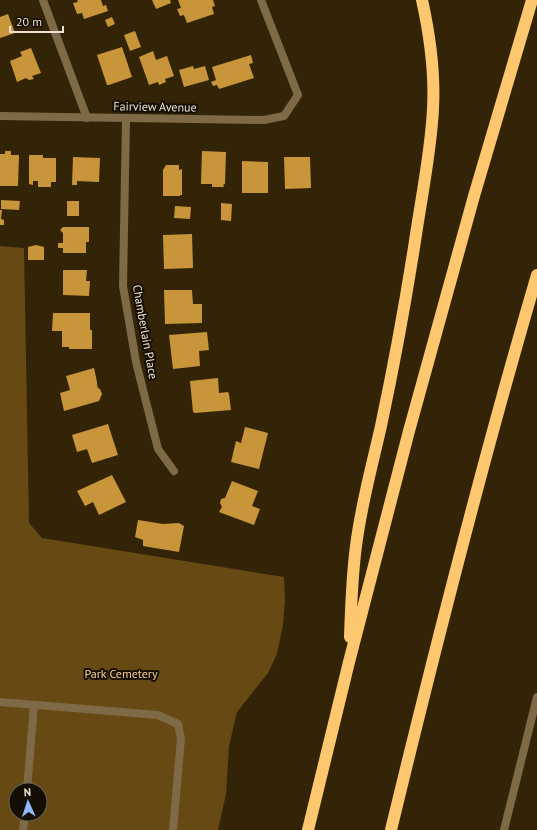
<svg xmlns="http://www.w3.org/2000/svg" width="537" height="830" font-family="'PT Sans',sans-serif">
	<rect width="100%" height="100%" fill="#332407"/>
	<path fill="#664913" fill-rule="evenodd" d="M0,246L24,248L29,523L42,538L284,577L285,599L283,625L277,654L268,673L237,712L229,746L226,794L218,830H0ZM16,790H40V814H16Z"/>
	<g fill="#c8953a">
		<path d="M77,0H101L103,6L106,5L108,11L84,19L82,13L77,14L73,3L78,2Z"/>
		<path d="M152,0H170L171,3L156,9Z"/>
		<path d="M178,0H213L215,6L212,7L214,14L187,23L184,15L180,16L177,9L181,8Z"/>
		<path d="M8,14L15,33L0,38V17Z"/>
		<path d="M112,17L115,24L108,27L105,20Z"/>
		<path d="M135,31L141,47L130,51L124,35Z"/>
		<path d="M122,47L132,77L109,85H107L97,55Z"/>
		<path d="M31,48L41,73L32,76L34,79L29,80L26,78L17,82L10,61L22,56L20,52Z"/>
		<path d="M153,51L156,60L167,56L174,76L165,79L166,82L159,85L158,82L149,85L139,57Z"/>
		<path d="M251,55L253,63L249,64L254,78L219,89L217,85L213,86L211,82L216,80L212,67Z"/>
		<path d="M193,66L194,69L205,66L209,80L184,87L179,70Z"/>
		<path d="M5,151H11V155H19L18,186H0V154H5Z"/>
		<path d="M202,151L226,152L225,184L223,185L224,187H212V184H201Z"/>
		<path d="M29,155H43V158H56V182H51V187H38V181H33V185L29,184Z"/>
		<path d="M73,157L100,158L99,182L77,181V185H72Z"/>
		<path d="M284,157H310L311,188L285,189Z"/>
		<path d="M242,161L268,162V193H242Z"/>
		<path d="M166,165H179V170L182,169V195H180V196H163V170Z"/>
		<path d="M1,200L20,201L19,210L1,209Z"/>
		<rect x="67" y="201" width="12" height="15"/>
		<path d="M221,203L232,204L231,221L221,220Z"/>
		<path d="M175,206L191,207L190,219L174,218Z"/>
		<path d="M0,210H2L1,219L4,220V225H0Z"/>
		<path d="M63,227H89V242H86V253H63V248H58V243H63V233L60,230Z"/>
		<path d="M192,234L193,268L164,269L163,235Z"/>
		<path d="M36,245L44,247V260H28V247Z"/>
		<path d="M63,270H87L86,281H90L89,296L63,295Z"/>
		<path d="M164,290H192L193,304H202V323L165,324Z"/>
		<path d="M53,313H90V330H92V349H69V347H62V331H52Z"/>
		<path d="M207,332L209,350L199,351L200,366L173,369L169,335Z"/>
		<path d="M94,368L97,382V384L98,388L100,389L102,394L99,401L64,411L60,393L70,390L66,376Z"/>
		<path d="M218,378L219,393L228,392L229,394L231,410L195,413L193,412L190,381Z"/>
		<path d="M108,424L118,455L92,463L87,449L77,452L72,435Z"/>
		<path d="M245,427L268,433L259,469L231,462L236,441L241,443Z"/>
		<path d="M112,475L126,502L99,515L93,502L85,506L77,491Z"/>
		<path d="M232,481L258,491L252,506L260,509L254,525L219,512L222,507L220,503L221,499L225,498Z"/>
		<path d="M138,520L163,524L179,523L184,526L179,552L143,546V540L135,537Z"/>
	</g>
	<g fill="none" stroke-linecap="round" stroke-linejoin="round">
		<g stroke="#7f6a48" stroke-width="8">
			<path d="M0,702L158,715L178,724L181,738L173,830"/>
			<path d="M27,790L34,705"/>
			<path d="M23,830L25,814"/>
		</g>
		<g stroke="#7f6a48" stroke-width="8">
			<path d="M43,0L87,118"/>
			<path d="M0,116L264,120L284,116L298,95L261,0"/>
			<path d="M126,119L123,286L136,362L158,449L174,471"/>
			<path d="M504,830L537,697"/>
		</g>
		<g stroke="#fcc76e" stroke-width="12">
			<path d="M350,637C351,606 352,576 356,546C361,505 372,466 381,426C395,360 407,294 417,228C423,189 431,149 433,109C435,72 430,36 422,0"/>
			<path d="M308,830L349,662L409,431L474,196L532,0"/>
			<path d="M391,830C436,644 483,459 537,275"/>
		</g>
	</g>
	<g text-anchor="middle" stroke-width="4" stroke-linejoin="round" paint-order="stroke">
		<g font-size="12" fill="#ece2d2" stroke="#150e04">
			<text transform="translate(155 107) rotate(1)" y="4">Fairview Avenue</text>
			<text transform="translate(145 332) rotate(80)" y="4">Chamberlain Place</text>
		</g>
		<g font-size="12" fill="#f9d293" stroke="#150e04">
			<text x="121" y="678">Park Cemetery</text>
		</g>
	</g>
	<g transform="translate(28 802) rotate(357)"><circle r="19" fill="#150e04" stroke="#6b6356"/>
	<path d="M0-3L7 15L0 10L-7 15Z" fill="#8fb8fd"/>
	<text y="-6" font-size="11" font-weight="bold" text-anchor="middle" fill="#ece2d2">N</text>
	</g>
	<path d="M10 26v6h53v-6" fill="none" stroke="#ece2d2" stroke-width="2"/>
	<text x="16" y="26" font-size="12" fill="#ece2d2" stroke="#150e04" stroke-width="3" paint-order="stroke">20 m</text>
</svg>
